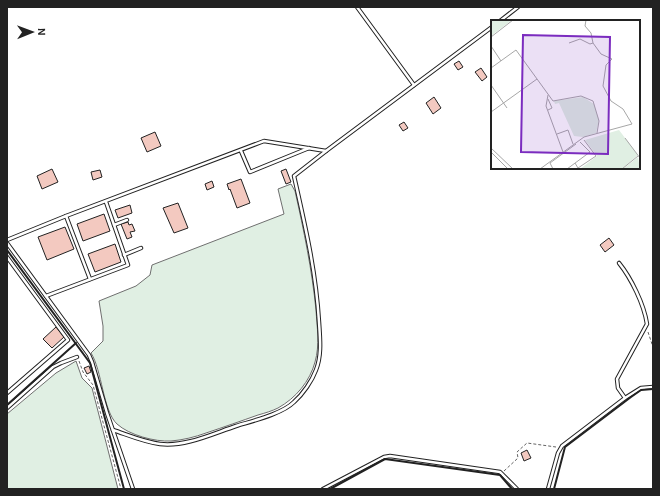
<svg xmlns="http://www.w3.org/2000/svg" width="660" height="496" font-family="'Alegreya Sans',sans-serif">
	<rect width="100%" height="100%" fill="#fff"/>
	<g fill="#e0efe3" stroke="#6f6f6f">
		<path d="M291,184L295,191C304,231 312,270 316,310C317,327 320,345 315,362C310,381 296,398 278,408C272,411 265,413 258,415C241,421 224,427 206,433C195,437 183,440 171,441C155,442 129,435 117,424C103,411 102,370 91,353L103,341V326L99,301L136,286L150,275L152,265L284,214L278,189Z"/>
		<path d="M76,361L82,378L92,388L118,489H7V414L56,373Z"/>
	</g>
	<g fill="#f3c9c0" stroke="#222">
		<path d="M459,61L463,67L458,70L454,64Z"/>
		<path d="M481,68L487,77L482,81L475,72Z"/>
		<path d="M434,97L441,108L433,114L426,103Z"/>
		<path d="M404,122L408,128L403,131L399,125Z"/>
		<path d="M155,132L161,146L147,152L141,138Z"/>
		<path d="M52,169L58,182L42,189L37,176Z"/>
		<path d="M286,169L291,182L286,184L281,171Z"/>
		<path d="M100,170L102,177L93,180L91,172Z"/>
		<path d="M241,179L250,203L237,208L230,189L229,190L227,184Z"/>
		<path d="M212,181L214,187L207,190L205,184Z"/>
		<path d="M178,203L188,228L174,233L163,208Z"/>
		<path d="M130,205L132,213L118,218L115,210Z"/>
		<path d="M104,214L110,231L83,241L77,224Z"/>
		<path d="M128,222L129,225L132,224L135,231L130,232L132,237L127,239L121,224Z"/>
		<path d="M65,227L74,249L47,260L38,237Z"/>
		<path d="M609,238L614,245L605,252L600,245Z"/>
		<path d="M115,244L121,262L95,272L88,254Z"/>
		<path d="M56,327L64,337L52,348L43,339Z"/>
		<path d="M89,366L91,372L87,374L84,368Z"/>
		<path d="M527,450L531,458L524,461L521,453Z"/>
	</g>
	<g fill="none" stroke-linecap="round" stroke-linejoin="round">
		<g stroke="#222" stroke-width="4.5">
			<g id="service">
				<path d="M357,7L414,85"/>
				<path d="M500,21L518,7"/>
				<path d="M241,151L250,172L309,148"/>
				<path d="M66,216L90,279"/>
				<path d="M114,225L127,220"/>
				<path d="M7,240L66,216L264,141L326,151"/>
				<path d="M7,243L89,355L92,362L107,413L133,489"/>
				<path d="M124,255L141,248"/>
				<path d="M7,257L68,340L7,393"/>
				<path d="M619,263C631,278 644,304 647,324L617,379L618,388L625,398"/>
				<path d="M46,296L128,265L106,202"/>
				<path d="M7,408L53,367L61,363L77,357"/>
				<path d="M113,430C128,435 144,442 160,444C185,447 212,434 236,426C252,421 282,414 294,402C303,394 312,381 316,370C322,355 320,338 319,322C316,271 305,225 294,176L326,151L492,27"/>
				<path d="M323,489L384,457L390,456L500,472L517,489"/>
				<path d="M548,489L558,453L562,446L625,398L641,388L653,387"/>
			</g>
		</g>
		<g stroke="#646464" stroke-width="1" stroke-dasharray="3 2" stroke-linecap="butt">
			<path d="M648,332L653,347"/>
			<path d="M79,361L83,372L93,385L121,489"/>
			<path d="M504,471L518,458L517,452L527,443L556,447"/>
		</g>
		<use href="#service" stroke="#fff" stroke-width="2.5"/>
		<g stroke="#222" stroke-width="2">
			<path d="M7,250L90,363L124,489"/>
			<path d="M7,405L76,343"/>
			<path d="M330,489L385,459L500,475L512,489"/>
			<path d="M554,489L565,447L631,397L641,390L653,389"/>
		</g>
	</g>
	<g transform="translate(491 20)">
		<rect width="149" height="149" fill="#fff"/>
		<path d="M0,0H21L0,16ZM92,77L103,84L108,100L105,113L92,117L83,116L68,83L64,84L63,81ZM128,110L147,135L131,149H89L106,136L94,120ZM147,137L149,149H132Z" fill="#e0efe3"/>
		<path fill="none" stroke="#a7a7a7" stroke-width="1" d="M0,17L22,0M78,23L89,19L99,24L102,23M0,26L10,41M0,48L25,30L62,81L90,76L102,81L108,101L106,113M0,65L16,88M57,75L55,86L72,132M57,90L61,88L57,79M0,92L46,59M66,114L77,110L82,124M134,118L149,138M0,128L22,149M0,132L17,149M84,143L87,148L105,136L93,120M49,149L93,117L141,104L132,89L120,81L112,66L115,45L121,39L110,34L102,23L100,13L94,6L95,0M62,149L59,143L85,124M76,149L99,132L89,122M131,149L147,136"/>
		<path fill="#7b2cbf" fill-opacity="0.15" stroke="#7b2cbf" stroke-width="2" d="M32,15L119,17L117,134L30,132Z"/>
		<rect width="149" height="149" fill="none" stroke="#222" stroke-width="2"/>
	</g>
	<rect width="660" height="496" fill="none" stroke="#222222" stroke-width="16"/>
	<g transform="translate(32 32) rotate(89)" stroke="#ffffff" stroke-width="3" paint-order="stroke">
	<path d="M0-3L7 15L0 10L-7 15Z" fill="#222222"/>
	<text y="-6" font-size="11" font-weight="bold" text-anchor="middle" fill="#222222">N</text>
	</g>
</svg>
